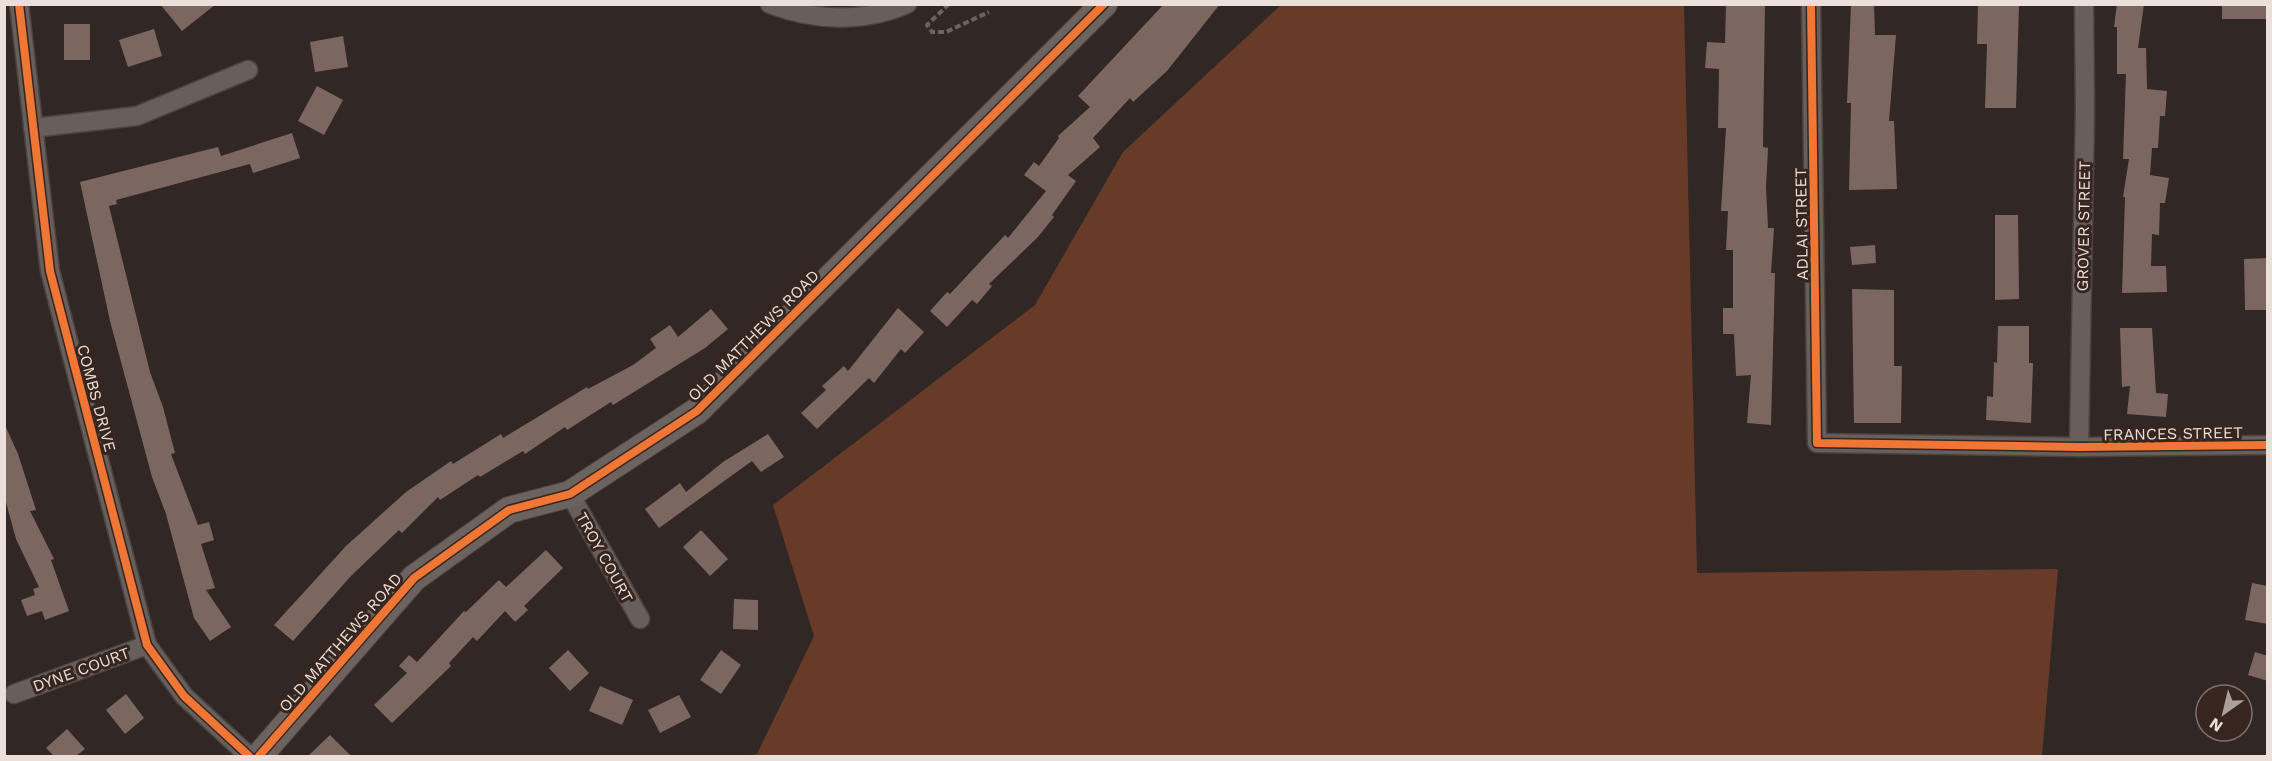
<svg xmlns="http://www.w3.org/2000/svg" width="2272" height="761" font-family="'Work Sans',sans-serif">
	<rect width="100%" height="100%" fill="#312825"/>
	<path fill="#673b28" d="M1281,5H1684L1697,573L2058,569L2042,756H740L757,754L814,636L773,505L1035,305L1123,152Z"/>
	<g fill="#7b675f">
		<path d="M160,4H216L182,31Z"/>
		<path d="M1164,4H1220L1167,71L1133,102L1130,98L1093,138L1100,147L1068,175L1076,181L1052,215L1054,217L1037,238L989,284L992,286L977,304L972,300L947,327L930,311L947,292L950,294L1005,235L1008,238L1046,191L1024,175L1034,162L1039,166L1059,138L1058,136L1090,107L1078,96Z"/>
		<path d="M1726,4H1765L1763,147L1768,148L1766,187L1768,228H1774L1771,273H1775L1771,425L1747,423L1751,375L1736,376L1734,334H1723V308H1733V250H1726L1728,211H1721L1726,128H1718L1719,69L1705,68L1707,42L1725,43Z"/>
		<path d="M1851,4H1874L1875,35H1896L1889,121H1894L1897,189L1849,190L1851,103H1847Z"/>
		<path d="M1978,4H2019L2016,108H1985L1987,44H1977Z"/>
		<path d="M2117,4H2144L2138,48H2146L2147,89L2167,91L2165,116H2160L2158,148H2152L2150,175L2169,178L2165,203H2160L2159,235L2152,234L2151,266H2166L2167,292L2122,293L2125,197H2123L2129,159H2123L2126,74H2117V27H2114Z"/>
		<rect x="2222" y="4" width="45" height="15"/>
		<rect x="64" y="24" width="26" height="36"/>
		<path d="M154,29L162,56L128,67L119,40Z"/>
		<path d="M343,36L348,67L315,72L310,42Z"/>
		<path d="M317,86L343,100L324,135L298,121Z"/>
		<path d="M292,133L300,158L253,173L250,164L116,200L117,204L109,206L150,372L163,407L175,453L171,454L198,525L209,522L214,540L201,544L215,588L206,590L231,627L210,641L194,618L166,514L152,477L110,321L80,182L218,147L221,156Z"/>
		<path d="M1995,215H2018L2019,299L1995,300Z"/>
		<path d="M1875,245L1876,263L1852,265L1850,247Z"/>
		<path d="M2268,258V310H2245L2244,259Z"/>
		<path d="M1852,289L1894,290V366H1902L1901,423H1854Z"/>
		<path d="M898,308L924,332L905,353L901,349L874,383L869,378L817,429L801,413L826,390L822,386L844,366L848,371Z"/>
		<path d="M711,309L728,329L705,348L613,405L611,402L567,430L565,427L525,454L523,451L480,477L478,475L440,500L438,497L402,533L399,530L351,576L293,641L274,625L346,546L406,492L451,461L453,464L501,434L503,438L587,387L588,389L633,365L656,348L650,339L670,325L678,337Z"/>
		<path d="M1998,326H2029V363H2033L2031,423L1986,420L1987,396L1993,397L1994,362L1997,363Z"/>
		<path d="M2120,328H2152L2156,393L2168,394L2166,417L2127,414L2130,386L2122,387Z"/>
		<path d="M4,423L18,454L36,510L30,511L54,559L51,560L69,611L45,620L42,611L27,616L21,600L35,595L33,589L39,587L16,539L4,495Z"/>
		<path d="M768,434L784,457L761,472L752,461L659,528L645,509L680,483L686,492L723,462Z"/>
		<path d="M701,530L728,559L710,576L683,547Z"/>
		<path d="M546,550L563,568L524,606L528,610L515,622L505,611L477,641L473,637L449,663L451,666L392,723L374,705L407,673L399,666L409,655L417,662L464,611L466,612L499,580L506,587Z"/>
		<path d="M2252,583L2268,586V624L2245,620Z"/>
		<path d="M734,599L758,600V630L733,629Z"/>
		<path d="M568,650L589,673L570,691L549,668Z"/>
		<path d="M721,650L741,665L721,694L700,680Z"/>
		<path d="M2255,652L2268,656V681L2248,675Z"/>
		<path d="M600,686L633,700L622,725L589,711Z"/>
		<path d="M126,694L144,718L125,734L106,710Z"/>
		<path d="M679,695L691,717L660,733L648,710Z"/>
		<path d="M67,729L85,749L76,756H54L46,748Z"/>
		<path d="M330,735L351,756H308Z"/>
	</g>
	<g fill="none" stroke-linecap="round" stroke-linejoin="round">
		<g stroke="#4b4340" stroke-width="21">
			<g id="street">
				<path d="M19,4L50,271L147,645L184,696L249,756"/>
				<path d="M770,4C814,21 864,23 907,4"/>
				<path d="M1811,4L1817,443L2079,447L2268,445"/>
				<path d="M33,128L137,116L248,70"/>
				<path d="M2079,447L2085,111L2084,4"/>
				<path d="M570,494L640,619"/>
				<path d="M14,694L147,645"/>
			</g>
		</g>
		<g stroke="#4b4340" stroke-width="28">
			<path id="secondary" d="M259,756L414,578L509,510L570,494L697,411L1104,4"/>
		</g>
		<path stroke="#6a6460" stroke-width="4" stroke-dasharray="6 3" stroke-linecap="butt" d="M949,4L927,25L932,32H946L989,12"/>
		<use href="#street" stroke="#675f5b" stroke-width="18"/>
		<use href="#secondary" stroke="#6c635e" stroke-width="26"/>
		<g stroke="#37261f" stroke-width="11">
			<g id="cycleway">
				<path d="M19,4L50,271L147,645L184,696L249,756"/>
				<path d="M1811,4L1817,443L2079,447L2268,445"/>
				<path d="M259,756L414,578L509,510L570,494L697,411L1104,4"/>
			</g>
		</g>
		<use href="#cycleway" stroke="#f07635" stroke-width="8"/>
	</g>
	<g text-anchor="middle" stroke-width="6" stroke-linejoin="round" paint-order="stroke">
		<g font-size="16" fill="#ebdfda" stroke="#37261f">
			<text transform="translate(1801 224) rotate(-91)" y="6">ADLAI STREET</text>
			<text transform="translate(2083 226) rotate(-89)" y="6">GROVER STREET</text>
			<text transform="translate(753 335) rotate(-45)" y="6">OLD MATTHEWS ROAD</text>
			<text transform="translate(97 398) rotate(75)" y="6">COMBS DRIVE</text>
			<text transform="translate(2173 433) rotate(-1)" y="6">FRANCES STREET</text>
			<text transform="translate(605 557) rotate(61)" y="6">TROY COURT</text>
			<text transform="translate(340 642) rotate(-49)" y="6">OLD MATTHEWS ROAD</text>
			<text transform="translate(81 669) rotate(-20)" y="6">DYNE COURT</text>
		</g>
	</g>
	<rect width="2272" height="761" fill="none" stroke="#ebdfda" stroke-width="12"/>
	<g transform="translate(2224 713) rotate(214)"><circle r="28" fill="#37261f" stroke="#7f706a" stroke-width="1.5"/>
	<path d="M0-4.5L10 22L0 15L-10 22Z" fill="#aa9f9b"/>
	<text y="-9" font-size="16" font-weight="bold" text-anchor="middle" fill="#ebdfda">N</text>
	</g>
</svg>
